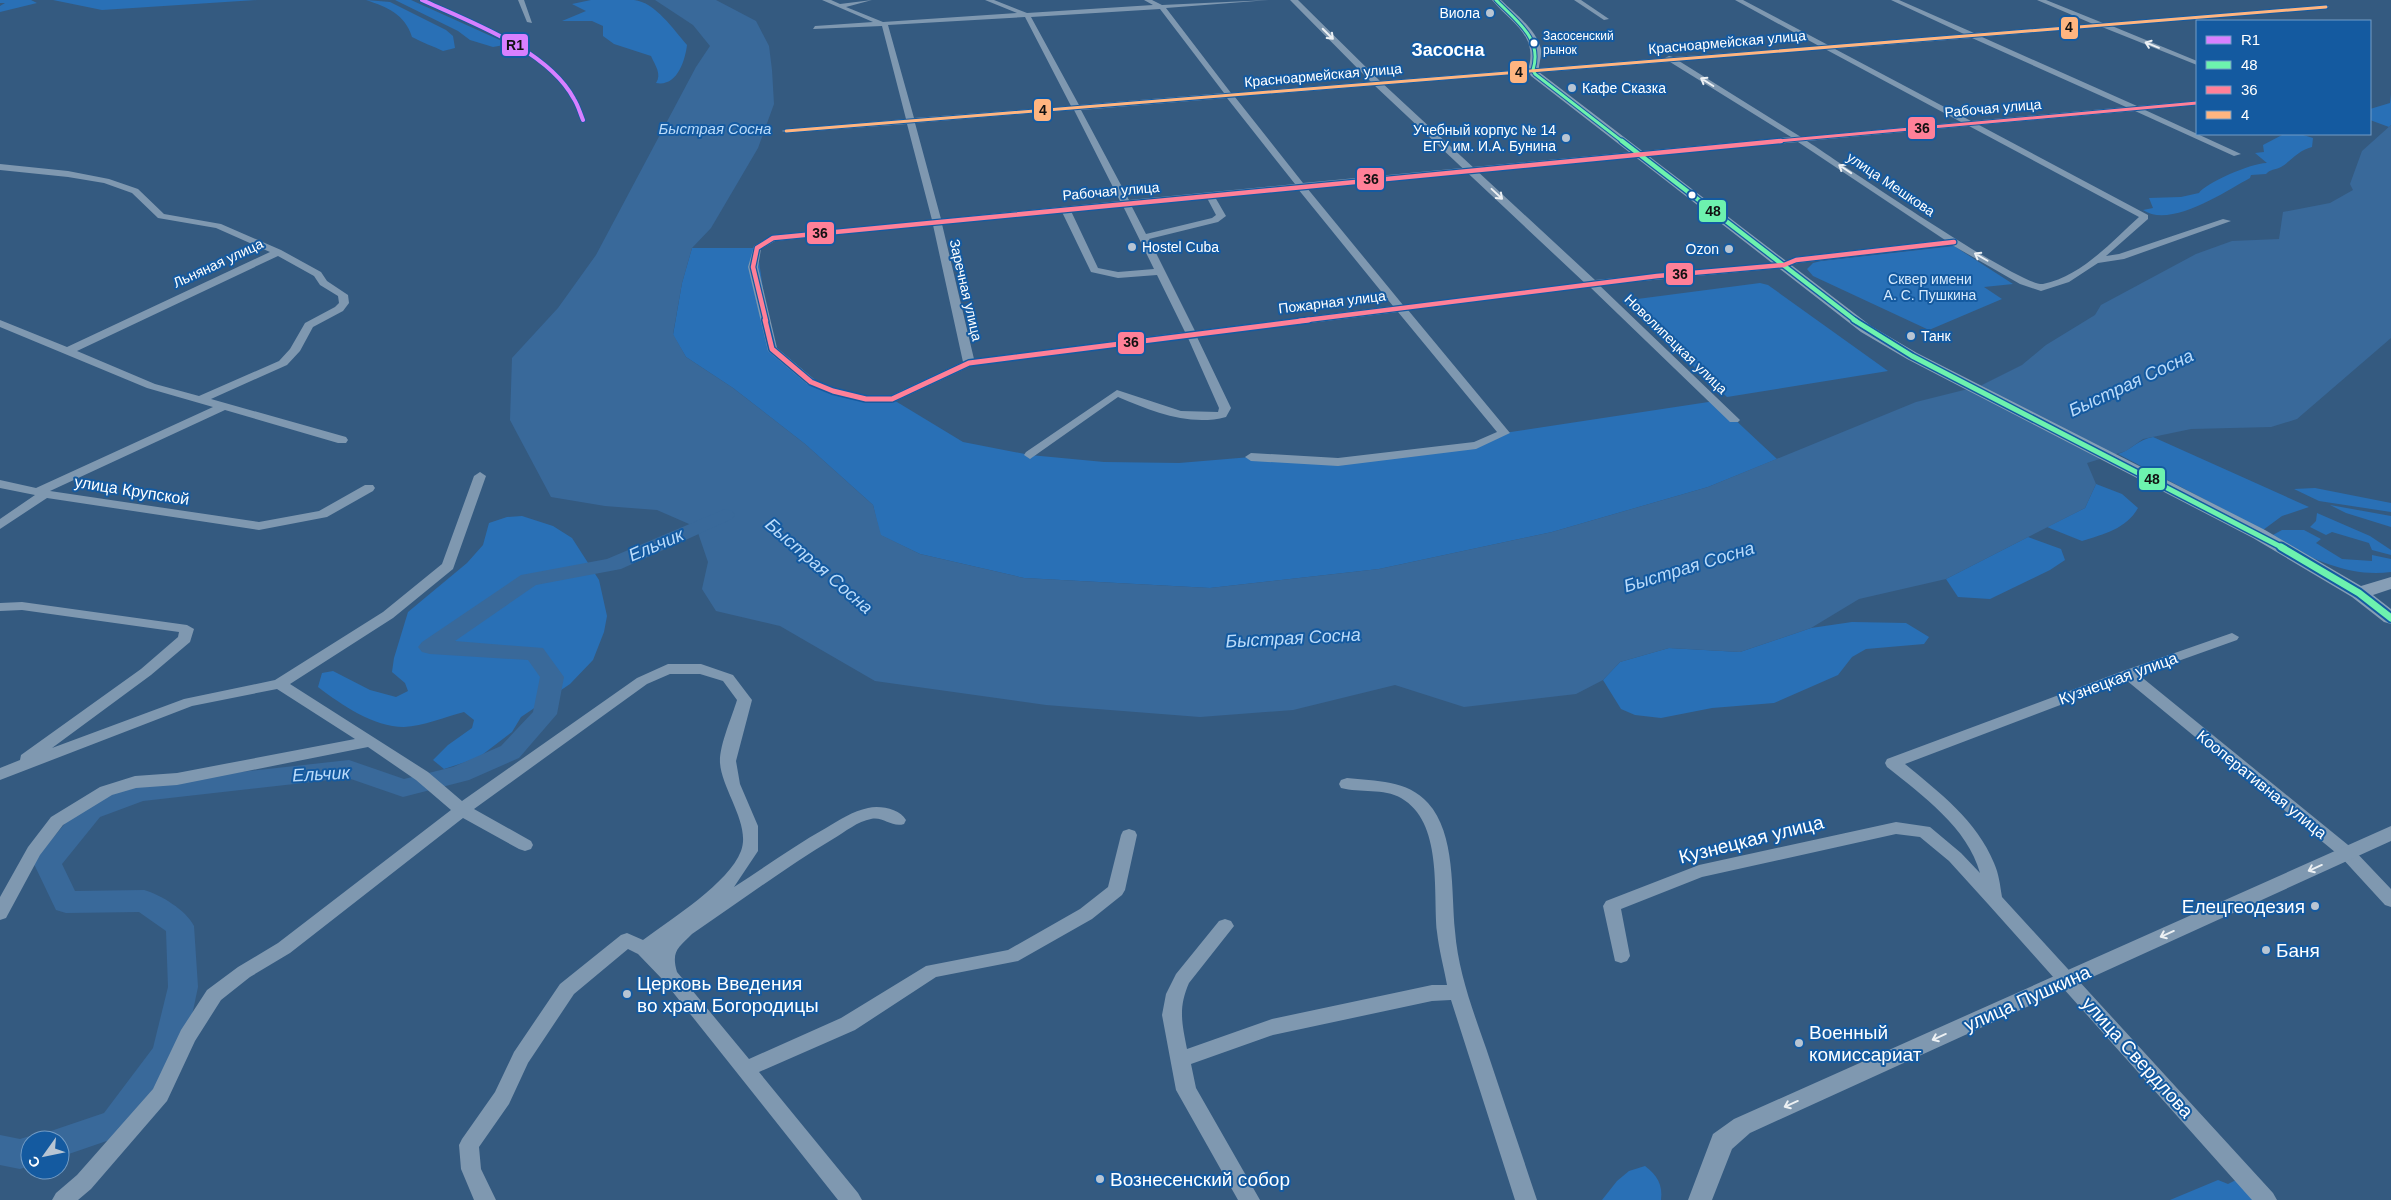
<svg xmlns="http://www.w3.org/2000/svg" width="2391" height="1200" font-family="Helvetica,sans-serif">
	<rect width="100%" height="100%" fill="#345a80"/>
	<g fill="#2970b6">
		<path d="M0,0H31L37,3L0,12V6L5,3H0Z"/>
		<path d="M53,0H257L102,10Z"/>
		<path d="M366,0L390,2L446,30L453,36L455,48L443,51C433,46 423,43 412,37C405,14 387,7 366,0Z"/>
		<path d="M395,0H411L502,41L504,45L493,47L470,40L458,31Z"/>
		<path d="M591,0C605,0 620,0 634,0C655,2 674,30 687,45C685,61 677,87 656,83C662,74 655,65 651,56L614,44L603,36V26L592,21H562L586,11L572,4Z"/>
		<path d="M2391,94V125L2389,127L2370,120V109L2390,103Z"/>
		<path d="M2284,134H2300L2313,138L2312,147C2299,150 2292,160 2281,167C2275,170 2270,169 2266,174L2251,175L2250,178C2226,191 2170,229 2143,210L2153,208L2149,198L2181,197L2199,193C2205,183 2254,162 2267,163L2255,153L2264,152L2263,145Z"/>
		<path d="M1954,246L2013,284L1984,287L2002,299L1929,330L1813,276L1807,269L1813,263L1821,261Z"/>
		<path d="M692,248H757L772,349L811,382L866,399H892L963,442L1030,455L1104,462L1179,463L1251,457L1338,462L1476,445L1504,433L1715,401L1777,459L1708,487L1552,532L1379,569L1210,588L1024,578L920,554L880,535L873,505L805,444L733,388L686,357L673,335L682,283Z"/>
		<path d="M1760,283L1768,285L1888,371L1727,397L1622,301Z"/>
		<path d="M2153,437L2309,507L2282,516L2263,530L2118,454C2131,450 2139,439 2153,437Z"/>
		<path d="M2096,484L2122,494L2138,508C2126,529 2104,534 2082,541L2047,527L2085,508Z"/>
		<path d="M2315,488L2391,503V512L2319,501L2294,489Z"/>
		<path d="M2330,505L2391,516V527L2346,513Z"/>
		<path d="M2317,513L2370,536L2391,550V555L2372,550L2369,543L2332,532L2326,535L2310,527L2316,521Z"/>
		<path d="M522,516L553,526L572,538L599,580L607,616L604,632L593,660L570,684L521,717L512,732L478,758L444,769L433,760L448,745L472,728L474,720L464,712C445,717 423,726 404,727C373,727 342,705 318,687L322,673L333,671L370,690L396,697L408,691L405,683L392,672L394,658L408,612L467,563L483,545L489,523L507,517Z"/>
		<path d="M2282,530H2304L2321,539L2316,543L2342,559L2372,561V555L2391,559V572C2348,578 2307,557 2271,536Z"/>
		<path d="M2028,537L2061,549L2065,560L2050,570L1990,599L1958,597L1946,579Z"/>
		<path d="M1852,622L1906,623L1929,637L1924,644L1866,649L1852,657L1838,675L1774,703L1712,708L1661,718L1635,715L1621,709L1603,680L1620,662L1669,648L1740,652L1811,628Z"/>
		<path d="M1645,1166C1657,1175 1663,1185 1661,1200H1602L1617,1181L1629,1171Z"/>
		<path d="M2218,1180L2228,1184L2236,1180L2253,1200H2170Z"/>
	</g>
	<path fill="#39699a" d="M655,0H716L756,21L769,46L772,70L774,104L758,148L711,228L692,248L682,283L673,334L686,357L733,388L805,444L873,505L881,535L920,554L1024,578L1210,588L1379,569L1552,532L1708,487L1916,402L1980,386L2022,365L2046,345L2095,315L2101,305L2196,254L2232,241L2279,239L2283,212L2330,203L2353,190L2350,184L2362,151L2391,125V338L2297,419L2271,427L2191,429L2143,439L2126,451L2087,463L2096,484L2085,508L1946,579L1859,599L1811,628L1740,652L1669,648L1620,662L1603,680L1576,694L1464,707L1395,685L1293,710L1200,717L1046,705L875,681L780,626L716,611L702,589L708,562L696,527L657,510L605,506L551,497L510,420L512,358L558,308L596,255L696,67L710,46L693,25Z"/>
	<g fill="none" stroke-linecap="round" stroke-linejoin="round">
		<g fill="#39699a" fill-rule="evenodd">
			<path d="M725,509L732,511L735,515L732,519L621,569L536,585L455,641L543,648L564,677L557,714L519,758L469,780L403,797L348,778L143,801L100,817L62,864L75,891L144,890C161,895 186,910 194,926L198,987L184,1053L179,1062L127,1134L60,1157V1140H44L48,1132L104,1113L153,1048L168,987L166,931L139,912L66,913L56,910L33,862L82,803L140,783L349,760L404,779L453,767L501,746L533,712L540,677L528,660L430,654L422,652L418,647L422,642L521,575L607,559Z"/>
			<path d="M0,1135L20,1139L30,1136L41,1140H30V1166L20,1169L0,1165Z"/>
		</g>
		<g fill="#7f98b0" fill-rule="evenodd">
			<path d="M518,0H524L532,23L527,22Z"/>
			<path d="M822,0H831L840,4L872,0L846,7L883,22L1017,13L985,0H994L1027,13L1153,5L1144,0H1152L1162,5L1269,0L1166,8L1231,93L1665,58L1669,56L1673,57L1819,46L1735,0H1743L1828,45L1964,34L1891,0H1899L1974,33L2093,24L2037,0H2046L2103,23L2326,5L2329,7L2112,26L2197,61V65L2102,27L1982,37L2137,106L2197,101V105L2145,110L2241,154L2234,156L2135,111L1979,125L2148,215V219L2106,256L2119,254L2223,219L2231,221L2124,259L2098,263L2069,282L2041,291L2020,284L1952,245L1798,263L1781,267V263L1796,257L1945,240L1798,142L1307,188L1403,305L1596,282L1740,420L1738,422H1730L1590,287L1408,310L1510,433L1476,449L1338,466L1251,461L1245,457L1251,453L1338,458L1474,442L1497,432L1398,312L1197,337L1231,408L1226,417C1189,427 1152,411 1118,397L1030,459L1024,455L1026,452L1117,390L1181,411L1218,412L1219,408L1188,338L971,366L896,401L866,402L829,393L807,384L768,351L748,267L754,246L773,235L932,220L907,124L786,133L782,131L786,129L906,119L882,26L813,29L815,26L873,22ZM1160,9L1224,93L1079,105L1031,17ZM1025,17L1071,106L914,118L888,25ZM1972,38L2126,107L1971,121L1835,49ZM1825,49L1961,122L1801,137L1679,61ZM1670,62L1791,137L1303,183L1235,97ZM1227,98L1295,184L1129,200L1081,110ZM1074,110L1120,201L941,219L915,123ZM1969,126L2139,217C2111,242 2082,276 2043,284C2022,288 1837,161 1807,141ZM1298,189L1393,306L1195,331L1149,239L1218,222L1226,216L1215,197ZM1207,198L1216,215L1212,218L1146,234L1131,205ZM1123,206L1154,269L1118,272L1098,268L1071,211ZM1062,212L1091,272L1118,278L1157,275L1185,332L974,359L942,224ZM933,225L963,362L890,396H866L837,389L815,380L777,348L758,267L761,249L775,241Z"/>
			<path d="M1574,0H1581L1609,19L1604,20Z"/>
			<path d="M0,164L68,171L109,179L138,189L164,214L221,224L281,250L321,272L327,281L348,295L349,303L343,311L313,327L300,351L287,365L211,399L346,437L348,440L346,443H338L225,410L50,491L259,522L319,511L365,485H373L375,488L373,491L327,517L259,530L47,498L0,529V519L35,495L0,488V480L36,488L213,407L147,388L0,327V320L67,347L270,252L216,228L158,218L132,193L104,183L68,177L0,170ZM278,256L314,276L320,285L338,296L339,303L335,307L305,323L290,349L279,361L199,396L155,384L77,351Z"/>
			<path d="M480,472L486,476L453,569L393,618L290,684L428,772L462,801L637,678L668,664H701L733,675L752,700L736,761L740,784L758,826V851L734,887C765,867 794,846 826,828C839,820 853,811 868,808C880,805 900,809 906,820L904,824C892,828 883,816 871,819C858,821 845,832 833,839C785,868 739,902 692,934C678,948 671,951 677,972L749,1059L841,1018L926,966L1008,950L1080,909L1108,887L1121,835L1123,831L1129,829L1135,831L1137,835L1125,890L1122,895L1092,919L1018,961L936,977L855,1030L759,1072L858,1193L862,1200H838L664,981L638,954L628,949L574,994L528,1063L509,1104L479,1147L481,1169L496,1200H474L461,1169L459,1145L462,1139L495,1092L514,1052L560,984L621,935L627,933L643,940C671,919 729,883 741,851C751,825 722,790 720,763C719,746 732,717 737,700L723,681L700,674H670L647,684L474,809L531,841L533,845L531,849L525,851L519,849L463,818L290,953L250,977L221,1000L195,1041L167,1101L91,1189L78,1200H52L56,1193L77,1175L153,1089L181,1030L207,990L238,967L278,943L451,810L416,780L368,747L177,785L136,788L112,795L63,825L40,855L6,918L0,920V897L28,847L51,817L100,787L135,776L177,773L355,739L277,689L192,706L0,780V768L20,760L21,755L141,669L178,637L179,632L22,610L0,611V603L22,602L187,625L194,629L190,642L151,675L52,748L184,699L275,680L383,612L442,564L474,476Z"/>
			<path d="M2232,633L2239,637L2237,640L2139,675L2353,849L2391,889V907L2385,905L2341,857L2126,680L1905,764C1939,792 1977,821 1994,863C1999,874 2000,885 2002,897L2273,1193L2277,1200H2252L1988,904L1949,861L1920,837L1896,834L1702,877L1621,909L1630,956L1627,961L1621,963L1615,961L1603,906L1606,901L1699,865L1896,822L1930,827L1961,853L1980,873C1968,828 1922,795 1887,767L1885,763L1887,759L2123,671Z"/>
			<path d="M1347,778C1375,781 1408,780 1428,803C1456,834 1451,892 1455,931C1458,971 1473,1011 1486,1048C1503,1099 1520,1149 1537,1200H1515L1451,1000L1432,1001L1273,1035L1191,1064L1196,1088L1260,1200H1238L1176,1090L1162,1015L1166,994L1176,974L1219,921L1225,919L1231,921L1234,926L1189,983C1178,1008 1182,1023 1187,1049L1272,1019L1432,985H1447C1444,968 1439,950 1437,932C1433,891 1443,822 1401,798C1384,788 1360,793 1341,788L1339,784L1341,780Z"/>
		</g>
		<g fill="#7f98b0" fill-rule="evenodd">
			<path d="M1290,0H1298L1380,81L1595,280L1784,262L1790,265L1784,268L1588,286L1374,85Z"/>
			<path d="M2391,826V841L1750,1133L1732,1149L1712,1200H1688L1713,1134L1734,1119Z"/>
		</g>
		<path fill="#869eb6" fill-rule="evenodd" d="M1492,0H1501C1515,14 1536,29 1541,49C1542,57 1538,65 1539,72L1871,326L1917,353L2265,530L2361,586L2391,577V589L2373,595L2391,609V624L2384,622L2352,597L2253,538L1907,359L1861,332L1531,76L1528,70C1539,35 1511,23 1492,0Z"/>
		<g stroke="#145aa0" stroke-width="5">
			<path id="bus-1-far3" d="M1496,0C1516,21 1543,38 1533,70L1535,74L1623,142"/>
		</g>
		<g stroke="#145aa0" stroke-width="7">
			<path id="bus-1-far2" d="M1622,141L1856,321"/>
		</g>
		<g stroke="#145aa0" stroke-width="8">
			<path id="bus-1-far1" d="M1854,320L1912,356L2283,548"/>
		</g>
		<g stroke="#145aa0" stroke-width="11">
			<path id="bus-1" d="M2281,547L2359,593L2391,618"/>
		</g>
		<g stroke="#145aa0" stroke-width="5">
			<path id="bus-2-far2" d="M1768,142L2197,103"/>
		</g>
		<g stroke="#145aa0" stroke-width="7">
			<g id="bus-2-far1">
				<path d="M766,321L753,267L757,248L773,238L1781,141"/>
				<path d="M1299,321L1657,276L1784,265L1796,260L1954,242"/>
			</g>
		</g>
		<g stroke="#145aa0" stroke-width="8">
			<path id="bus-2" d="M765,320L772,349L811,382L833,391L866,399H892L969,363L1309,320"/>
		</g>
		<g stroke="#145aa0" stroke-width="5">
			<path id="bus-3" d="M786,131L2326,7"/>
		</g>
		<use href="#bus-1-far3" stroke="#6df2ae" stroke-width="3"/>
		<use href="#bus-1-far2" stroke="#6df2ae" stroke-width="4.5"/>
		<use href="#bus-1-far1" stroke="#6df2ae" stroke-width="5"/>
		<use href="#bus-1" stroke="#6df2ae" stroke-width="7"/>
		<use href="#bus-2-far2" stroke="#ff8098" stroke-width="3"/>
		<use href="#bus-2-far1" stroke="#ff8098" stroke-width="4.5"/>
		<use href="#bus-2" stroke="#ff8098" stroke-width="5"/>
		<use href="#bus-3" stroke="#ffb580" stroke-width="3"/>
		<g stroke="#145aa0" stroke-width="5.5">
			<path id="rail-1" d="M422,0C470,22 548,50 574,99C578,105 580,113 583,120"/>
		</g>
		<use href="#rail-1" stroke="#d880ff" stroke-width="4"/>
	</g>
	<defs><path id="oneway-shaft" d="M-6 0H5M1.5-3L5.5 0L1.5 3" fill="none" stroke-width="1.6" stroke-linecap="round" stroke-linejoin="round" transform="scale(1.25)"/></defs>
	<g stroke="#ecf0f3">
		<use href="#oneway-shaft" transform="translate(1328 34) rotate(45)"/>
		<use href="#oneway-shaft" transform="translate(2152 45) rotate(-158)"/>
		<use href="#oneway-shaft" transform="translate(1707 82) rotate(-148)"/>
		<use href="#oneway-shaft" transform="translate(1845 169) rotate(-146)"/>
		<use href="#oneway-shaft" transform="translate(1497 194) rotate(43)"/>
		<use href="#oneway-shaft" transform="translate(1981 257) rotate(-150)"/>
		<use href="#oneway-shaft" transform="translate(2315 868) rotate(156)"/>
		<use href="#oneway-shaft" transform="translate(2167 934) rotate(156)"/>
		<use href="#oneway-shaft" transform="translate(1939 1037) rotate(156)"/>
		<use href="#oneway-shaft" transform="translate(1791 1104) rotate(156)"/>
	</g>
	<g fill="#b8c5d3" stroke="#145aa0" stroke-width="2">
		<circle cx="1490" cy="13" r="5"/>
		<circle cx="1572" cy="88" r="5"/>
		<circle cx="1566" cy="138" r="5"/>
		<circle cx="1132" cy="247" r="5"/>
		<circle cx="1729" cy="249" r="5"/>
		<circle cx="1911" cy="336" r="5"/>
		<circle cx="2315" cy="906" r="5"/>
		<circle cx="2266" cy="950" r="5"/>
		<circle cx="627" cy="994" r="5"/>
		<circle cx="1799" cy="1043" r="5"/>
		<circle cx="1100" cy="1179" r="5"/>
	</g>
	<g fill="#fff" stroke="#145aa0" stroke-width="2">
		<circle cx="1534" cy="43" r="4.5"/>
		<circle cx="1692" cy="195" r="4.5"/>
	</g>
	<g text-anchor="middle" stroke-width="4" stroke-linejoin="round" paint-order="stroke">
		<g font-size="12" fill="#fff" stroke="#145aa0" text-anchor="start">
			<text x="1543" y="40">Засосенский<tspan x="1543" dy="14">рынок</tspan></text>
		</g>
		<g font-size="14" fill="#fff" stroke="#145aa0" text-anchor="end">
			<text x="1480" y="18">Виола</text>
			<text x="1582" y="93" text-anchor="start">Кафе Сказка</text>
			<text x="1556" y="135">Учебный корпус № 14<tspan x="1556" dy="16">ЕГУ им. И.А. Бунина</tspan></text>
			<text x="1142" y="252" text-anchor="start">Hostel Cuba</text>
			<text x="1719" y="254">Ozon</text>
			<text x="1921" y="341" text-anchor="start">Танк</text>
		</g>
		<g font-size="14" fill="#fff" stroke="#145aa0">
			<text transform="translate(1727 42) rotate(-5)" y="5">Красноармейская улица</text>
			<text transform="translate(1323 75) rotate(-5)" y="5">Красноармейская улица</text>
			<text transform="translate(1993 108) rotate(-5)" y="5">Рабочая улица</text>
			<text transform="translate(1891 184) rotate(34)" y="5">улица Мешкова</text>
			<text transform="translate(1111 191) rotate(-5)" y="5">Рабочая улица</text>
			<text transform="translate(218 263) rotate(-25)" y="5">Льняная улица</text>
			<text transform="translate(966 290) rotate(77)" y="5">Заречная улица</text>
			<text transform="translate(1332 302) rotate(-7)" y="5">Пожарная улица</text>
			<text transform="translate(1676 344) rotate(44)" y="5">Новолипецкая улица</text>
		</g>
		<g font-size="14" fill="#d6eafd" stroke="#145aa0">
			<text x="1930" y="284">Сквер имени<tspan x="1930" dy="16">А. С. Пушкина</tspan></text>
		</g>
		<g font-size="15" font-style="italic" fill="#badbfa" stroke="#145aa0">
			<text x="715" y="134">Быстрая Сосна</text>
		</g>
		<g font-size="16" fill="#fff" stroke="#145aa0">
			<text transform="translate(132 490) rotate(9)" y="6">улица Крупской</text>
			<text transform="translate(2118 678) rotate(-20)" y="6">Кузнецкая улица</text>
			<text transform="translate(2262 784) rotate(39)" y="6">Кооперативная улица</text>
		</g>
		<g font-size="18" font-weight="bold" fill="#fff" stroke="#145aa0">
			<text x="1448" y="56">Засосна</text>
		</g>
		<g font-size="18" font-style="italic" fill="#badbfa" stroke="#145aa0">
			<text transform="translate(2131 383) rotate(-25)" y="6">Быстрая Сосна</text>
			<text transform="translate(656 545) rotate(-23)" y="6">Ельчик</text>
			<text transform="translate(819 566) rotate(41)" y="6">Быстрая Сосна</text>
			<text transform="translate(1689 567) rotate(-17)" y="6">Быстрая Сосна</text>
			<text transform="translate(1293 638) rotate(-3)" y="6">Быстрая Сосна</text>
			<text transform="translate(321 774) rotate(-3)" y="6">Ельчик</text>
		</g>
		<g font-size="19" fill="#fff" stroke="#145aa0">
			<text transform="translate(1751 839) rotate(-14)" y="7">Кузнецкая улица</text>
			<text transform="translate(2027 998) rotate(-24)" y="7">улица Пушкина</text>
			<text transform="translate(2138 1057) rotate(48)" y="7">улица Свердлова</text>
		</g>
		<g font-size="19" fill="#fff" stroke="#145aa0" text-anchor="start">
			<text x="2305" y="913" text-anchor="end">Елецгеодезия</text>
			<text x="2276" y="957">Баня</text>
			<text x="637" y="990">Церковь Введения<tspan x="637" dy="22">во храм Богородицы</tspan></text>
			<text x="1809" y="1039">Военный<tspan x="1809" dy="22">комиссариат</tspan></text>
			<text x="1110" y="1186">Вознесенский собор</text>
		</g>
	</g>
	<g stroke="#145aa0" stroke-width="2">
		<rect x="2060" y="16" width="19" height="24" rx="5" fill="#ffb580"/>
		<rect x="501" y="33" width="28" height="24" rx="5" fill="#d880ff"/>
		<rect x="1509" y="60" width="19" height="24" rx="5" fill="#ffb580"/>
		<rect x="1033" y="98" width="19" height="24" rx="5" fill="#ffb580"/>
		<rect x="1907" y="116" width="29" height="24" rx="5" fill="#ff8098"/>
		<rect x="1356" y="167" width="29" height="24" rx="5" fill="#ff8098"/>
		<rect x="1698" y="199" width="29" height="24" rx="5" fill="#6df2ae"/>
		<rect x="806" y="221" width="29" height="24" rx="5" fill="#ff8098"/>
		<rect x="1665" y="262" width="29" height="24" rx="5" fill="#ff8098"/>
		<rect x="1117" y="331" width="28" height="24" rx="5" fill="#ff8098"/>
		<rect x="2138" y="467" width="28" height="24" rx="5" fill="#6df2ae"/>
	</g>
	<g font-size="14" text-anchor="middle" font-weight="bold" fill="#111">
		<text x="2069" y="32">4</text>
		<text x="515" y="50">R1</text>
		<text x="1519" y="77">4</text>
		<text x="1043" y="115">4</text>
		<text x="1922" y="133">36</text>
		<text x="1371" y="184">36</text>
		<text x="1713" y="216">48</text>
		<text x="820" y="238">36</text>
		<text x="1680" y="279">36</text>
		<text x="1131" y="347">36</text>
		<text x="2152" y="484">48</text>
	</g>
	<rect x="2196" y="20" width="175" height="115" fill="#145aa0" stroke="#729cc6"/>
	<rect x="2206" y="36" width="25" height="8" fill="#d880ff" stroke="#729cc6"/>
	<text x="2241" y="45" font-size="15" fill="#ffffff">R1</text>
	<rect x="2206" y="61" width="25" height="8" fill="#6df2ae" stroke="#729cc6"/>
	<text x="2241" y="70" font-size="15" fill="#ffffff">48</text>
	<rect x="2206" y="86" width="25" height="8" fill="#ff8098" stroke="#729cc6"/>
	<text x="2241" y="95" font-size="15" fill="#ffffff">36</text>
	<rect x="2206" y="111" width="25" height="8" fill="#ffb580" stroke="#729cc6"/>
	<text x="2241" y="120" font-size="15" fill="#ffffff">4</text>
	<g transform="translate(45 1155) rotate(237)"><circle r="24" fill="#145aa0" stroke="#729cc6"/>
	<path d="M0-4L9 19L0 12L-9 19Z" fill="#b8c5d3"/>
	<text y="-8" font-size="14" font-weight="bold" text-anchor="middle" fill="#ffffff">С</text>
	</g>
</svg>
